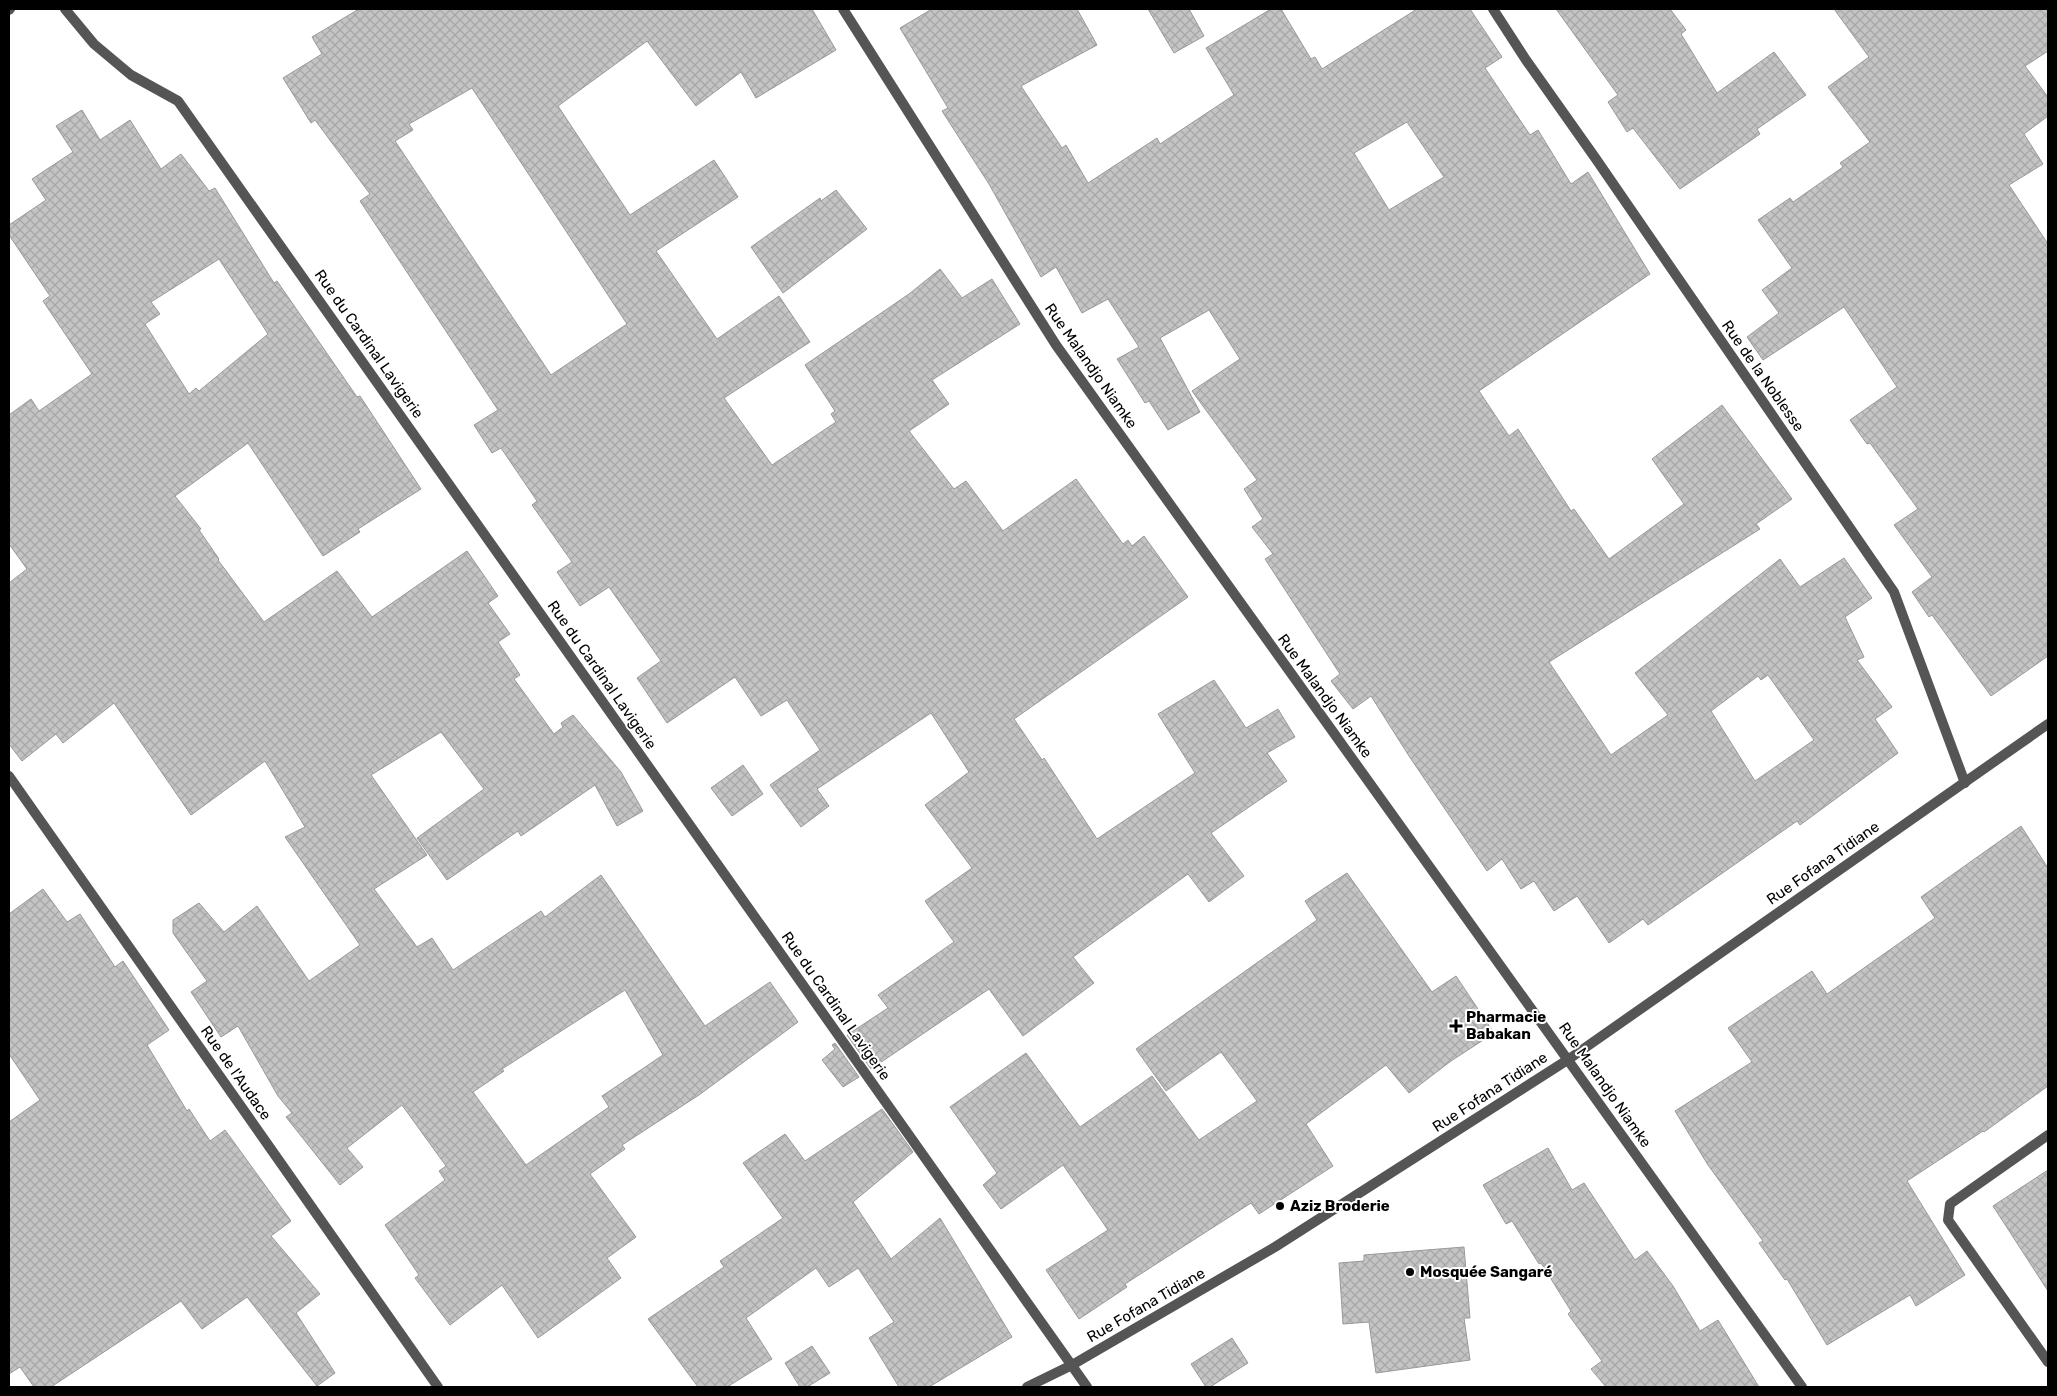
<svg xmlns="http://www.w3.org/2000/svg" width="2057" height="1396" font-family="Rubik,sans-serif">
	<defs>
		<pattern id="building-cross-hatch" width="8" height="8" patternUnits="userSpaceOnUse" patternTransform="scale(1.25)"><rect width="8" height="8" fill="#c4c4c4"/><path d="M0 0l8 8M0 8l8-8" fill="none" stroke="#a7a7a7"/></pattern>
	</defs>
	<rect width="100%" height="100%" fill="#fff"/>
	<g fill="url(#building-cross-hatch)" stroke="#999" fill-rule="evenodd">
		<path d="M359,9H812L836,50L756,98L741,72L696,106L647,41L558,106L630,215L714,160L738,197L656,251L717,339L779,296L810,342L724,398L772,465L836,422L831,414L835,411L805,365L909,294L940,269L962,298L992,279L1020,324L932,380L949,404L909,431L954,489L966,481L1003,531L1076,479L1123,544L1128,540L1132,546L1144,536L1188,597L1014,719L1042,760L1044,758L1097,839L1195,773L1158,714L1214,680L1246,728L1278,709L1295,737L1267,753L1287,781L1211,833L1244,876L1209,902L1188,874L1073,957L1094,983L1023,1036L989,989L871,1069L847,1035L888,1008L878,995L954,942L925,901L972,868L925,805L969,772L931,713L817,789L829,806L801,827L770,785L820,750L787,700L761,716L735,677L667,723L637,678L661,661L609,587L580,606L557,572L572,562L532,505L537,501L501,448L492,453L474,425L498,410L360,201L370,194L315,120L311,123L283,78L322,54L312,37ZM472,88L627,324L551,375L395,141L413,130L409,124Z"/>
		<path d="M932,9H1077L1097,45L1021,86L1062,148L1066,145L1088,183L1157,138L1160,144L1234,95L1206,48L1271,9H1281L1311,59L1315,57L1322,69L1417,9H1470L1502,57L1485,68L1530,135L1538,130L1571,184L1588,172L1650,274L1479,391L1509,436L1518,429L1571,511L1574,509L1609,559L1684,504L1652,459L1722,405L1792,499L1756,524L1760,529L1549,662L1611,755L1668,715L1635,673L1780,559L1800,587L1844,558L1872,598L1845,617L1864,657L1857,660L1892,707L1875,719L1898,753L1800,825L1797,821L1648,925L1643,919L1609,943L1577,896L1554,911L1534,881L1521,889L1502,859L1487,871L1409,756L1371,696L1353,709L1331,681L1340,674L1265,559L1273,554L1252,527L1263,519L1244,489L1257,480L1192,391L1240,359L1209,310L1160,338L1200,412L1168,430L1149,401L1145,403L1117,359L1139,347L1108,299L1082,313L1056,267L1041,277L989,184L942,111L948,108L900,28ZM1407,122L1444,177L1389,210L1354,153ZM1768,675L1814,740L1755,781L1711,711L1758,676L1761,680Z"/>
		<path d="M1148,9H1189L1204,36L1174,53Z"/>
		<path d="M1556,9H1670L1686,30L1681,34L1717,93L1774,52L1806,95L1757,129L1760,134L1680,189L1633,128L1627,132L1608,102L1618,95Z"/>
		<path d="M1834,9H2048V51L2025,66L2048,97V116L2024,134L2043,164L2009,185L2048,244V656L1991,696L1932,615L1929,617L1912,592L1932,577L1894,525L1918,509L1870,443L1867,444L1850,420L1897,387L1844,307L1763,360L1747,337L1779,313L1762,290L1792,268L1758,220L1790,198L1793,202L1843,167L1840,163L1870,142L1828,87L1869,57Z"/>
		<path d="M82,110L100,140L130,120L161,169L181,154L209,191L215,188L274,283L277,281L357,397L360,396L421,489L358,529L360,532L323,556L248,443L175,496L201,529L199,530L219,559L218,560L264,622L337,571L372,617L467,551L498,596L488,603L510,634L498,642L520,675L514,679L554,734L563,727L561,723L573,715L621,772L643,811L617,826L595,785L521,836L518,831L447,880L417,838L484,789L441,732L371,775L427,855L374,889L417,947L432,938L453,970L541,911L545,917L601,875L705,1026L770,982L798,1022L699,1095L622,1145L625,1149L590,1174L636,1237L607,1258L621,1278L538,1338L502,1285L450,1325L415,1278L419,1275L385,1225L445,1180L439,1171L446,1166L402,1105L347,1148L363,1167L340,1185L286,1117L292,1113L278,1096L238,1026L221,1037L191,992L207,981L173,933V920L199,903L224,932L257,906L309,981L360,945L285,837L305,827L265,761L191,815L114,703L63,743L56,734L22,761L9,744V583L27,569L9,544V415L31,399L39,411L92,374L43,301L50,296L9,235V225L46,200L32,179L73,152L56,126ZM219,259L268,334L199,391L196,388L189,394L145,324L160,314L151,302ZM625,990L663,1055L602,1096L609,1107L526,1165L473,1092L504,1071L502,1069Z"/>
		<path d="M836,190L867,229L783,293L751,247L820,198L821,201Z"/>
		<path d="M743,765L763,794L732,816L711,788Z"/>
		<path d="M2021,826L2048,868V1086L1984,1132L1983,1131L1907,1181L1965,1275L1916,1306L1910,1295L1827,1345L1787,1279L1785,1280L1759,1243L1763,1241L1708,1165L1675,1111L1752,1062L1728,1028L1812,971L1827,994L1935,918L1921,897Z"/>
		<path d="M1347,873L1432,992L1456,976L1494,1033L1451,1061L1409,1093L1386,1065L1306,1124L1333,1166L1259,1214L1251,1203L1125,1284L1127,1287L1079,1319L1046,1270L1108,1230L1063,1165L1001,1209L983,1185L997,1173L950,1107L1026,1053L1080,1127L1152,1076L1199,1140L1257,1101L1221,1052L1166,1091L1136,1049L1317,920L1305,901Z"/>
		<path d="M43,889L67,922L80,914L115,967L123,961L169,1030L147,1045L187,1111L189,1109L210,1141L225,1130L291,1221L271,1236L320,1294L296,1313L335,1373L317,1386L247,1297L202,1329L181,1301L51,1387H34L20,1367L9,1374V1122L40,1100L9,1054V914Z"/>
		<path d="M835,1043L859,1077L843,1087L822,1060L835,1049L832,1045Z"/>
		<path d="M882,1109L913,1152L853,1202L891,1259L940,1218L1012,1337L929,1387H899L869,1338L894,1322L858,1268L829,1287L816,1268L746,1318L772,1359L727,1387H698L648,1319L724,1267L720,1261L783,1218L743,1163L785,1134L805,1161Z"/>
		<path d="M1548,1148L1572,1190L1584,1183L1635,1260L1647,1251L1673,1286L1700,1331L1718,1320L1759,1387H1606L1591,1369L1602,1361L1568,1314L1571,1311L1541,1263L1539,1264L1512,1221L1506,1224L1483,1185Z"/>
		<path d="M2048,1170V1291L1993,1206Z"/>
		<path d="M1464,1247L1470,1318H1464L1470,1360L1376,1373L1369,1322L1343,1324L1339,1263L1364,1261V1255Z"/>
		<path d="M1232,1338L1248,1363L1210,1387H1206L1191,1364Z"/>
		<path d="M812,1346L830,1373L807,1387H800L785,1363Z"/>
	</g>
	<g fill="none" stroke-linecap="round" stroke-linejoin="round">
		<g stroke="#555" stroke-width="10">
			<path d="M65,9L94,44L131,75L178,101L1087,1387"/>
			<path d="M843,9L1056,345L1802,1387"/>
			<path d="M1493,9L1526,60L1596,159L1894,592L1965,783"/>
			<path d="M9,10L10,9"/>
			<path d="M9,776L438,1387"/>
			<path d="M2048,1135L1950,1204L1948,1220L2048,1362"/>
			<path d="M1027,1387L1072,1365L1275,1247L1569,1059L2048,724"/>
		</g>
	</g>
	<g fill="#000" stroke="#fff" stroke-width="2">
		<path d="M1453.5 1018.5h5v5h5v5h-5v5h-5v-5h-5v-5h5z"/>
		<circle cx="1280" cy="1206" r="5"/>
		<circle cx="1410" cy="1272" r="5"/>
	</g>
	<g text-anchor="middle" stroke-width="4" stroke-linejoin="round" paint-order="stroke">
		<g font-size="15" fill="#000" stroke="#fff">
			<text transform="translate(369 344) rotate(55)" y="5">Rue du Cardinal Lavigerie</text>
			<text transform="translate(1091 366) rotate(55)" y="5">Rue Malandjo Niamke</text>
			<text transform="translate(1763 376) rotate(55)" y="5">Rue de la Noblesse</text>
			<text transform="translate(602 675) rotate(55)" y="5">Rue du Cardinal Lavigerie</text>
			<text transform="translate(1325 696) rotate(54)" y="5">Rue Malandjo Niamke</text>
			<text transform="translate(1823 863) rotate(-35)" y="5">Rue Fofana Tidiane</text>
			<text transform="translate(836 1006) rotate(55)" y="5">Rue du Cardinal Lavigerie</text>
			<text transform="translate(236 1073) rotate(55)" y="5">Rue de l'Audace</text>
			<text transform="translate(1605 1085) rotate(55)" y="5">Rue Malandjo Niamke</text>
			<text transform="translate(1490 1092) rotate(-33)" y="5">Rue Fofana Tidiane</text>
			<text transform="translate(1146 1305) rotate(-30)" y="5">Rue Fofana Tidiane</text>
		</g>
		<g font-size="15" font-weight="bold" fill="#000" stroke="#fff" text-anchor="start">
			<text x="1466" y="1022">Pharmacie<tspan x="1466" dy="17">Babakan</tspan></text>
			<text x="1290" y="1211">Aziz Broderie</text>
			<text x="1420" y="1277">Mosquée Sangaré</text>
		</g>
	</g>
	<rect width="2057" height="1396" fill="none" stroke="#000000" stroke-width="20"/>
</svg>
